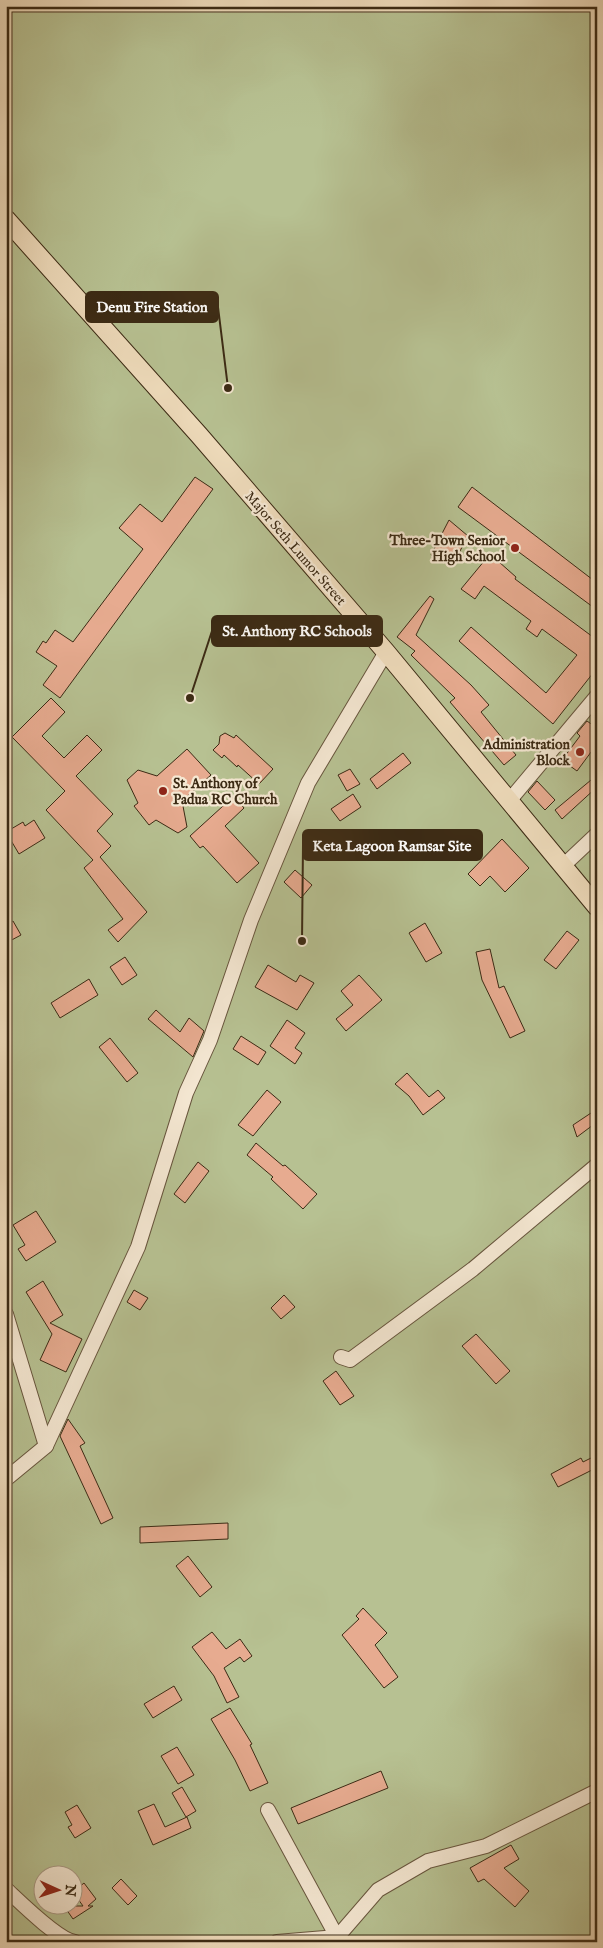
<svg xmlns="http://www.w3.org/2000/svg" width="603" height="1948" font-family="'IM FELL English',serif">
	<rect width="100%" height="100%" fill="#efdcbc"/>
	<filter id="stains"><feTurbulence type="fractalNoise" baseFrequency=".004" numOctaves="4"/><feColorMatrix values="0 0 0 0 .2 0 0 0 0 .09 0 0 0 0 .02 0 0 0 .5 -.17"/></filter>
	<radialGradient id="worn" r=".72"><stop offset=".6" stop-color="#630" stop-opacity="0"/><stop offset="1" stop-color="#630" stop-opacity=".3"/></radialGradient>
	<path fill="#b7c192" stroke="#797653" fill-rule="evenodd" d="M6,6H597V1942H6ZM42,1876H72V1906H42Z"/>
	<g fill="#e7ab90" stroke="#3b2a14">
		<path d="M195,477L213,489L60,698L43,685L57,666L36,652L43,641L46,643L55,630L73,642L143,549L119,528L140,504L162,522Z"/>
		<path d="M472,487L597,583V610L458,507Z"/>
		<path d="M449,520L468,536L452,566L431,555Z"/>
		<path d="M490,554L516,577L515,579L597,640V668L553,724L459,641L471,627L546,693L577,655L542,629L537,637L526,629L531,621L484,586L475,599L461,589Z"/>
		<path d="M430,596L434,599L416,635L471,685L489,705L481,712L516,755L504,765L450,702L455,698L411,655L415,651L397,637Z"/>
		<path d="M51,698L65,712L42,736L64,758L87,735L102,750L76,776L113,814L97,831L111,846L100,857L147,912L118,942L108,930L123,919L84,868L93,860L46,810L65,791L12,737Z"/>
		<path d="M587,721L597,728V744L577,771L562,760L580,736L577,733Z"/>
		<path d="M225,733L234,738L236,735L273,769L259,784L238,765L237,767L224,755L222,758L213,750L219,744L220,736Z"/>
		<path d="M187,749L211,775L182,801L187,827L178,833L156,820L149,825L134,806L138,803L127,780L138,770L157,776Z"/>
		<path d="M403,753L411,763L377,789L370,779Z"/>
		<path d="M350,769L360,784L347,791L338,775Z"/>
		<path d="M597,775V787L562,819L555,810Z"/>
		<path d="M537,781L555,800L545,810L528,792Z"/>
		<path d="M353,794L361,807L340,821L331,809Z"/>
		<path d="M234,796L244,808L225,826L259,863L237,883L203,846L200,848L190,836Z"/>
		<path d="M34,820L45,838L19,854L6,832L23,822L25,826Z"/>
		<path d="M502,839L529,868L505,892L490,876L480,886L468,874Z"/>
		<path d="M295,870L312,885L301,898L284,882Z"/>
		<path d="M13,921L21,935L6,943V925Z"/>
		<path d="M425,923L442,953L426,962L409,933Z"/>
		<path d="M567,931L579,940L556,969L544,960Z"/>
		<path d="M490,949L499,988L504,986L525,1031L510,1038L482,980L476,952Z"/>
		<path d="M125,957L137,975L122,985L110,967Z"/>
		<path d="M268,965L296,982L300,975L314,983L297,1010L255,987Z"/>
		<path d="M359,975L382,1000L346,1031L336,1019L353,1005L341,991Z"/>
		<path d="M89,979L98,995L60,1018L51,1003Z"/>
		<path d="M156,1010L180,1032L189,1018L204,1031L193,1057L148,1019Z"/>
		<path d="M287,1020L305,1033L295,1048L302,1053L295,1064L270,1046Z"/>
		<path d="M241,1036L266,1052L258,1065L233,1049Z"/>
		<path d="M110,1038L138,1073L127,1082L99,1047Z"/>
		<path d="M407,1073L429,1097L438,1090L445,1098L423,1115L409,1096L395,1084Z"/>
		<path d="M267,1090L281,1102L253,1136L238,1125Z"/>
		<path d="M597,1109V1122L577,1137L573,1125Z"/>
		<path d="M256,1143L283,1166L285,1165L317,1194L303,1209L271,1179L273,1177L247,1155Z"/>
		<path d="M198,1162L209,1171L185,1203L174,1194Z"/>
		<path d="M36,1211L56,1242L26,1261L18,1249L25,1245L13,1225Z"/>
		<path d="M43,1281L63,1315L50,1323L82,1339L66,1372L40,1360L52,1334L26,1292Z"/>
		<path d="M134,1290L148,1298L140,1310L127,1302Z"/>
		<path d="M284,1295L295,1307L281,1319L271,1308Z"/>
		<path d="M476,1334L510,1371L496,1384L462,1346Z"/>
		<path d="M336,1371L354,1396L340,1405L323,1381Z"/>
		<path d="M68,1419L85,1443L80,1446L113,1518L101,1524L60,1436Z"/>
		<path d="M581,1458L583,1462L591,1458L596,1468L558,1487L551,1474Z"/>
		<path d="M228,1523V1539L140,1543V1527Z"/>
		<path d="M188,1556L212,1587L200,1597L176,1566Z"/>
		<path d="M363,1608L387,1633L375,1645L398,1677L384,1688L342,1635L359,1619L356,1616Z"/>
		<path d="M212,1632L226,1649L240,1639L252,1656L244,1662L240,1657L224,1668L239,1697L227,1703L214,1676L192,1647Z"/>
		<path d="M174,1686L182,1700L153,1718L144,1704Z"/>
		<path d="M230,1708L252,1744L250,1745L268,1783L250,1791L235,1760L211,1719Z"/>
		<path d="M177,1747L194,1775L178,1784L161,1756Z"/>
		<path d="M381,1771L388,1788L298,1824L291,1808Z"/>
		<path d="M182,1787L196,1811L186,1817L172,1793Z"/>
		<path d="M154,1804L165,1827L187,1817L191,1828L153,1845L138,1811Z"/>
		<path d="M77,1805L91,1828L75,1838L68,1827L72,1825L65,1812Z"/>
		<path d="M511,1845L519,1859L504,1868L529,1891L515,1907L484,1879L478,1882L470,1868Z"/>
		<path d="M121,1879L137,1896L128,1905L112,1888Z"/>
		<path d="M84,1883L96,1899L88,1906H93L73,1919L64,1906H83L73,1892Z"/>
	</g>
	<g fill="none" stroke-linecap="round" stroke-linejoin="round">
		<g stroke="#68563e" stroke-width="16">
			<g id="minor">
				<path d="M509,801L597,696"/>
				<path d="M563,866L597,834"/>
				<path d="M6,1314L46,1446"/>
				<path d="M341,1357L350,1360L473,1269L597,1165"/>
				<path d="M6,1479L46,1446L138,1247L186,1093L210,1040L251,920L308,783L386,652"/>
				<path d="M268,1810L337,1937"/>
				<path d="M6,1889C20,1902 58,1940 75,1942"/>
				<path d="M277,1942L337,1937L341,1940"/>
				<path d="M333,1942L378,1890L428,1861L486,1846L597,1791"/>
			</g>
		</g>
		<g stroke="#3b2a14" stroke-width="20">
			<path id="major" d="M6,219L199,435L386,652L597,907"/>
		</g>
		<use href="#minor" stroke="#f5e8d3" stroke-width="14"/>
		<use href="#major" stroke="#efdcbc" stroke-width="18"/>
	</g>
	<g fill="#8f2418" stroke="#f5e8d3" stroke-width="2">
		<circle cx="515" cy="548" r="5"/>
		<circle cx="580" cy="752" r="5"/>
		<circle cx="163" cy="791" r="5"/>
	</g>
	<g text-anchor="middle" stroke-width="4.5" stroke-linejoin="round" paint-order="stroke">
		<g font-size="14" font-weight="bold" fill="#3b2a14" stroke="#f5e8d3" text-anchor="end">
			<text x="505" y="545">Three-Town Senior<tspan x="505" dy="16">High School</tspan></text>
			<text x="570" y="749">Administration<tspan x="570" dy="16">Block</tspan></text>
			<text x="173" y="788" text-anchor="start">St. Anthony of<tspan x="173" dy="16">Padua RC Church</tspan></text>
		</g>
		<g font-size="14" fill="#3b2a14" stroke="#f5e8d3">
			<text transform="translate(296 548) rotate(49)" y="5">Major Seth Lumor Street</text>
		</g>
	</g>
	<path fill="none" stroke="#3b2a14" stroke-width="2" d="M228 388L218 307M190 698L212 631M302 941L303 845"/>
	<g fill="#3b2a14" stroke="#f5e8d3" stroke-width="2">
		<circle cx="228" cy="388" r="5"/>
		<circle cx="190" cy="698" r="5"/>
		<circle cx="302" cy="941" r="5"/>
	</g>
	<g fill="#3b2a14" stroke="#3b2a14" stroke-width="2">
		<rect x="86" y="292" width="132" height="30" rx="5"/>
		<rect x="212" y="616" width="170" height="30" rx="5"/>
		<rect x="303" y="830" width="179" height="30" rx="5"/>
	</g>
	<g font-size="15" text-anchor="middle" font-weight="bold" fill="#fff">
		<text x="152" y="312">Denu Fire Station</text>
		<text x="297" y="636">St. Anthony RC Schools</text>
		<text x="392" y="851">Keta Lagoon Ramsar Site</text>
	</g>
	<rect width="603" height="1948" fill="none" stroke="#efdcbc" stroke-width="25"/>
	<rect x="8" y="8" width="588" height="1933" fill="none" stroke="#3b2a14" stroke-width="2.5"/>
	<rect x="12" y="12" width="578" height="1923" fill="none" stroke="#3b2a14"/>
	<g transform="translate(58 1890) rotate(93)"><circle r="24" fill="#f5e8d3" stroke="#ab9c87"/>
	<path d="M0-4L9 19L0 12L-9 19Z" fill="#8f2418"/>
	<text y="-8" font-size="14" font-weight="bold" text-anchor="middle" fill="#3b2a14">N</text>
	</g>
	<rect width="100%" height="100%" filter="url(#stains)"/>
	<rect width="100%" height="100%" fill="url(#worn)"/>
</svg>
